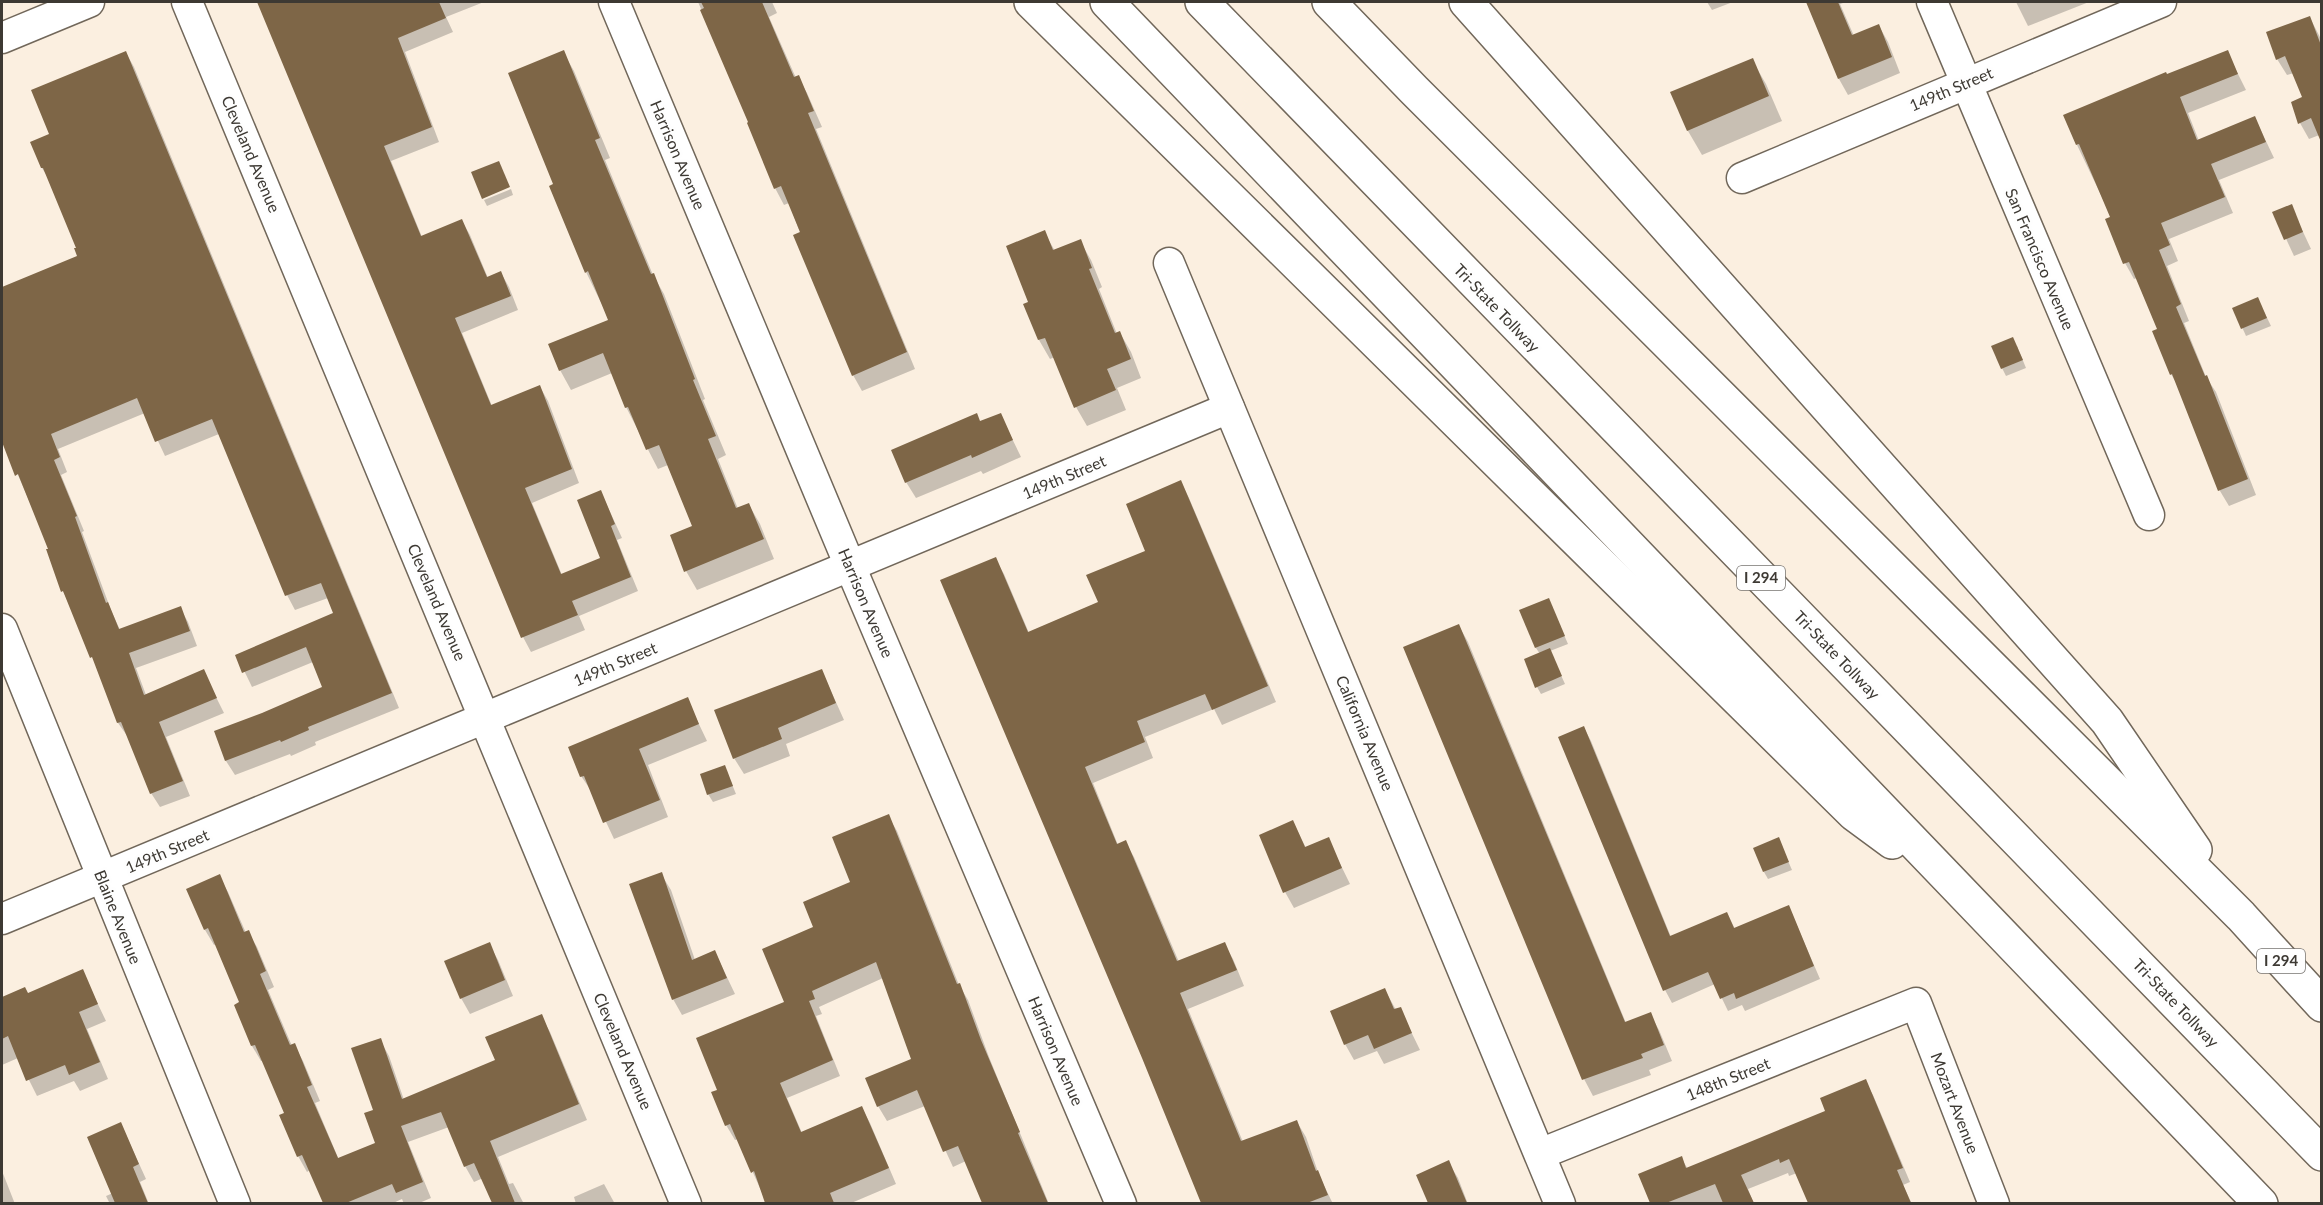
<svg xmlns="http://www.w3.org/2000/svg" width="2323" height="1205" font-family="Lato,sans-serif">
	<rect width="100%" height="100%" fill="#fbefe0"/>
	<g fill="#0003">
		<path d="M259,2H484L446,17L453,32L405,52L439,142L391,161L422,237L462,221L470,235L488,278L501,273L509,287L518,310L462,333L492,406L540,387L548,401L579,483L532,503L562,575L602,559L601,492L622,538L617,540L638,591L579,616L585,630L531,652L523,637Z"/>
		<path d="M698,2H772L777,13L769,17L796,78L798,77L807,93L822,127L816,129L915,369L862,391L853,375L789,203L784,205L775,188L750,123Z"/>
		<path d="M1707,2H1733L1712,10Z"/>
		<path d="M1807,2H1846L1840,4L1854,36L1879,26L1888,42L1900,73L1848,95L1839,79Z"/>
		<path d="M2016,2H2089L2028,26Z"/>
		<path d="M2310,18L2322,41V134L2309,139L2300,123L2304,98L2294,73L2287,75L2277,59Z"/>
		<path d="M563,52L574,71L610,158L605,160L653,275L664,294L705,399L703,400L726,455L718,459L738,509L749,505L760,524L774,559L697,590L686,571L694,527L668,465L658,469L626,407L612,373L571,390L560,370L610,321L586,272L555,184Z"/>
		<path d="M2227,52L2246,90L2188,113L2199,141L2255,118L2274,158L2219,180L2233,213L2169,239L2178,261L2167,266L2189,321L2184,323L2206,377L2216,392L2256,495L2229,506L2220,491L2180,389L2171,374L2159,330L2137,278L2134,279L2125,263L2112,218L2077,145L2167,76Z"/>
		<path d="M126,53L134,67L399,708L315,742L316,745L291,756L290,754L235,775L226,761L216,732L262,715L324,688L313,662L252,687L237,656L335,613L328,598L295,610L287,595L219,434L165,456L145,413L58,449L67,472L61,475L84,531L82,532L111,610L120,630L180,608L188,622L197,646L136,668L146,695L203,671L224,713L166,737L190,796L160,807L151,793L128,737L118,723L99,669L63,591L50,549L2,438V305L29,294L79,257L78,248L50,181L42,168L51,135Z"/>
		<path d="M1752,60L1766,84L1782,121L1702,155L1688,131L1672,93Z"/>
		<path d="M511,189L513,195L487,206L484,200Z"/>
		<path d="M2291,206L2311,249L2294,256L2274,213Z"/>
		<path d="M1044,232L1055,251L1080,241L1091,260L1102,287L1099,289L1117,334L1120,333L1131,352L1141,378L1117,388L1126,410L1087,426L1076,407L1055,357L1050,359L1039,340L1025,305L1030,303Z"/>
		<path d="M2258,299L2271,326L2246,336L2234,309Z"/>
		<path d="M2017,346L2026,368L2006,376L2002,368Z"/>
		<path d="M1000,414L1021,457L983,474L981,471L916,498L906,482L981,423Z"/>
		<path d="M1181,482L1189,498L1276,702L1222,725L1214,709L1145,737L1153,758L1093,783L1118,845L1125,842L1134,857L1179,962L1224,944L1233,959L1244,986L1188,1009L1243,1142L1297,1122L1306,1137L1319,1175L1333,1204H1203L1178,1138L995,559L1004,574L1029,633L1100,603L1147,552Z"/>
		<path d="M1552,607L1568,644L1550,651L1565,684L1541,694L1537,687L1540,654L1536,648Z"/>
		<path d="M1459,626L1468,642L1626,1023L1650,1014L1659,1030L1672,1061L1649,1070L1651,1075L1593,1096L1584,1079Z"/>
		<path d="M822,671L844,720L786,744L790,756L744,774L734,758Z"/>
		<path d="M687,699L707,741L648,765L668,817L614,839L592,792L581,776Z"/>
		<path d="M1584,728L1591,741L1671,937L1727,913L1735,929L1789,907L1820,979L1745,1011L1742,1005L1728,1011L1715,984L1672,1003L1665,990Z"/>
		<path d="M725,767L736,794L713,802L708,794Z"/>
		<path d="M888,816L897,831L959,985L968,1000L989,1057L1049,1204H984L966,1161L953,1167L925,1106L887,1121L878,1106L913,1060L883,978L819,1007L822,1014L816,1016L840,1076L787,1098L802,1133L862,1108L870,1123L896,1184L849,1204H767L738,1139L735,1140L726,1125L719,1091L786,1002L815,928L852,883Z"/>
		<path d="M1293,822L1306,848L1328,839L1350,884L1294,908L1285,892Z"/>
		<path d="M1782,847L1792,870L1768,879L1764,872Z"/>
		<path d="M661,874L671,890L695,960L715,952L735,994L682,1015L673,999Z"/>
		<path d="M219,876L228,892L246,933L248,932L257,947L274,987L268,990L292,1046L294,1045L303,1061L320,1101L315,1103L339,1160L377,1144L375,1111L380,1040L389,1056L404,1100L497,1061L541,1016L550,1032L587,1120L498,1157L509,1184L513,1183L524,1204H493L483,1178L474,1182L465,1166L449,1127L408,1142L431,1198L417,1204H404L402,1199L391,1204H324L310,1170L307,1172L298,1156L286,1114L263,1061H261L252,1046L241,1003L216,944L214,945L205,930L188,889Z"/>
		<path d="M489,944L498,960L513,996L470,1014L461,998Z"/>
		<path d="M82,971L106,1021L87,1029L108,1079L80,1091L74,1081L37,1096L18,1058L2,1065V999L25,989L28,995Z"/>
		<path d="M1385,990L1396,1010L1400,1009L1420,1050L1384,1064L1377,1051L1354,1060L1345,1044Z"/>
		<path d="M1865,1081L1873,1095L1910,1182L1903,1185L1912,1204H1809L1797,1173L1789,1176L1788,1173L1748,1189L1754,1204H1651L1640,1175L1681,1158L1688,1169L1827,1111Z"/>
		<path d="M121,1124L146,1179L140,1182L149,1204H110L106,1196L113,1193Z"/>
		<path d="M1448,1162L1458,1178L1468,1204H1429L1418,1175Z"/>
		<path d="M2,1171L15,1204H2Z"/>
		<path d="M604,1184L615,1204H576L574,1197Z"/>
	</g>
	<g fill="#7e6647">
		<path d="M257,2H439L446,18L398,38L432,127L384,146L421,236L462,219L487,277L501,271L511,296L455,318L491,405L540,385L572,469L525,488L561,574L600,558L577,500L601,490L615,524L611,526L631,577L572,601L578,615L521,638Z"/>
		<path d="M701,2H762L794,77L799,75L814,111L808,113L907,352L852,376L793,235L800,232L781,186L774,189L747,123L748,122L700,10L704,8Z"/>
		<path d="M1806,2H1838L1852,35L1879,24L1892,57L1838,79Z"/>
		<path d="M2310,16L2322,48L2321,142L2311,118L2298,124L2291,102L2302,97L2285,56L2276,60L2266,32Z"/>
		<path d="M564,50L600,138L595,140L651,274L654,273L695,379L693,380L716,436L708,439L736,508L749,503L764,539L684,572L670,535L692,526L659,445L646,450L628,407L625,408L603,353L559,371L548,344L608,320L588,271L585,273L549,186L553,184L508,73Z"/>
		<path d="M2228,50L2238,74L2180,97L2197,140L2255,116L2266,142L2211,164L2225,197L2161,223L2170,245L2159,250L2181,304L2176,307L2205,376L2207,375L2248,479L2218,491L2172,374L2170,375L2152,331L2157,329L2129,262L2123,264L2105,219L2110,217L2079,144L2076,145L2063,115L2166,72L2167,74Z"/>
		<path d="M126,51L392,693L308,727L309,730L281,742L280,740L225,761L214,731L262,713L322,687L306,647L242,673L235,655L333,613L321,583L285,596L212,419L155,442L137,398L51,434L60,457L54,460L77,516L75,517L106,603L108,602L119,629L181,606L190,631L129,653L144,695L204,669L217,698L159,722L183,781L150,794L121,722L117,723L92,657L90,658L63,591L61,592L46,549H48L18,474L15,476L2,442V287L77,256L74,248H76L43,168H41L30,142L49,134L31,90Z"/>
		<path d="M1753,58L1769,96L1687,131L1670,92Z"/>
		<path d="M499,161L510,187L482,199L471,172Z"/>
		<path d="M2292,204L2303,232L2284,240L2272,212Z"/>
		<path d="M1045,230L1053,250L1081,239L1092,268L1089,269L1115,333L1120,331L1131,359L1107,369L1116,390L1074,408L1045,338L1038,340L1023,304L1028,302L1006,246Z"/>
		<path d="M2258,297L2267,318L2241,329L2232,308Z"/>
		<path d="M2013,337L2023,360L2001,369L1991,346Z"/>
		<path d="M977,413L980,421L1001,413L1013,440L972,458L971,455L905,483L891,450Z"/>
		<path d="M1181,480L1268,686L1212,710L1205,694L1137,721L1145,742L1085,767L1117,844L1126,840L1177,961L1225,942L1237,970L1180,993L1241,1141L1297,1120L1316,1171L1318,1170L1328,1195L1307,1203H1201L1142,1058L940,580L996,557L1028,632L1098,602L1086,575L1145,551L1126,504Z"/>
		<path d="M1549,598L1565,636L1535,648L1519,610Z"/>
		<path d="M1459,624L1625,1022L1651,1012L1664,1045L1641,1054L1643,1058L1582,1080L1403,647Z"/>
		<path d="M1550,648L1562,676L1535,688L1524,659Z"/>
		<path d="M822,669L836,703L778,728L782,739L733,759L714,710Z"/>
		<path d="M688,697L699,724L639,749L660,800L603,823L584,776L580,777L568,747Z"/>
		<path d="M1584,726L1670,936L1727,912L1734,928L1789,905L1814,966L1736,999L1734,993L1720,999L1708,972L1663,991L1558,737Z"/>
		<path d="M725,765L733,786L707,795L700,774Z"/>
		<path d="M889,814L957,984L960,983L981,1040L1020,1132L1018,1133L1048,1203H982L958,1146L943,1152L917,1090L877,1107L865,1078L911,1059L876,962L812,991L815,999L809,1001L833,1060L780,1083L801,1132L862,1106L889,1168L830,1193L834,1203H765L754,1171L751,1173L730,1124L725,1126L711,1092L717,1090L696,1038L784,1002L762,949L813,927L803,902L850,882L832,837Z"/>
		<path d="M1293,820L1305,847L1329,837L1342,868L1283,893L1259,835Z"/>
		<path d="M1779,837L1789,862L1763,872L1753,848Z"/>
		<path d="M662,872L692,960L715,950L727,978L672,1000L629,884Z"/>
		<path d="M220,874L244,932L249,930L266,971L260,974L290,1045L295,1043L312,1085L307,1087L338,1158L375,1143L364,1113L373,1110L351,1048L381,1038L402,1099L495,1060L485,1037L542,1014L579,1104L490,1141L515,1203H492L474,1163L464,1167L441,1112L401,1126L423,1182L396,1193L392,1184L346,1203H323L302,1155L297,1157L279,1115L284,1113L255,1045L251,1046L234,1005L239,1002L208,928L204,930L186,889Z"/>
		<path d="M490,942L505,980L460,999L444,961Z"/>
		<path d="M83,969L98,1004L79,1012L100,1062L69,1075L65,1065L26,1081L8,1036L2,1039V997L25,987L28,993Z"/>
		<path d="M1385,988L1394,1009L1401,1007L1412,1033L1374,1049L1368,1035L1344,1045L1330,1011Z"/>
		<path d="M1866,1079L1903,1168L1897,1170L1911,1203H1808L1789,1159L1780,1163L1779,1159L1741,1175L1754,1203H1723L1715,1184L1666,1203H1650L1638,1174L1682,1156L1686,1168L1740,1146L1825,1111L1820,1098Z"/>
		<path d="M121,1122L139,1164L133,1167L148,1203H115L87,1137Z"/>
		<path d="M1449,1160L1467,1203H1428L1416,1175Z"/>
	</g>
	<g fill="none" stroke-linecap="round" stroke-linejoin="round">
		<g stroke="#71675a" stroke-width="33">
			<g id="street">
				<path d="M187,2L686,1204"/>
				<path d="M614,2L850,566L1121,1204"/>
				<path d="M1932,2L2149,515"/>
				<path d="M2,38L89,2"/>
				<path d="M1742,178L2161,2"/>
				<path d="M1169,263L1560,1204"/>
				<path d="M2,629L235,1204"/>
				<path d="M2,919L1229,408"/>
				<path d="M1540,1154L1916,1003L1994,1204"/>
			</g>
		</g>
		<g stroke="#71675a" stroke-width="36">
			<g id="highway">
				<path d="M1031,2L1854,814L1892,842"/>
				<path d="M1107,2L2261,1204"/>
				<path d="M1202,2L2322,1154"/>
				<path d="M1329,2L1414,90L2241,916L2322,1005"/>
				<path d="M1466,2L2107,721L2195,850"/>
			</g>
		</g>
		<use href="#street" stroke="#fff" stroke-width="30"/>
		<use href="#highway" stroke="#fff" stroke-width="33"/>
	</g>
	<g text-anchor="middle" stroke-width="6" stroke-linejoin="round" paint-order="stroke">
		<g fill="#fefefe" stroke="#777470" stroke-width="1.5">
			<rect x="1737" y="566" width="48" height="24" rx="4.5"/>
			<rect x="2257" y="949" width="48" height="24" rx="4.5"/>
		</g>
		<g font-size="15" font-weight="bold" fill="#3d3933">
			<text x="1761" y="583">I 294</text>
			<text x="2281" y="966">I 294</text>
		</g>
		<g font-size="16" fill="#3d3933" stroke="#fefefe">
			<text transform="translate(1951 89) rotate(-23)" y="6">149th Street</text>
			<text transform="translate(251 154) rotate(67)" y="6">Cleveland Avenue</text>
			<text transform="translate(678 155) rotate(67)" y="6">Harrison Avenue</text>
			<text transform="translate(2040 259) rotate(67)" y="6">San Francisco Avenue</text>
			<text transform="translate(1497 308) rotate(46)" y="6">Tri-State Tollway</text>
			<text transform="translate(1064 477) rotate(-23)" y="6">149th Street</text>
			<text transform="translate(437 602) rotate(67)" y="6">Cleveland Avenue</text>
			<text transform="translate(866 603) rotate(67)" y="6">Harrison Avenue</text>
			<text transform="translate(1837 655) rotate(46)" y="6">Tri-State Tollway</text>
			<text transform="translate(615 664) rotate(-23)" y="6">149th Street</text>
			<text transform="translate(1365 733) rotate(67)" y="6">California Avenue</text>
			<text transform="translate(167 851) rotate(-23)" y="6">149th Street</text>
			<text transform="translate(118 917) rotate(68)" y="6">Blaine Avenue</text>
			<text transform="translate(2176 1003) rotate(46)" y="6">Tri-State Tollway</text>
			<text transform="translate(623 1051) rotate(67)" y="6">Cleveland Avenue</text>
			<text transform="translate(1056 1051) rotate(67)" y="6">Harrison Avenue</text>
			<text transform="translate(1728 1079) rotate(-22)" y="6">148th Street</text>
			<text transform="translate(1955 1103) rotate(69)" y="6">Mozart Avenue</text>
		</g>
	</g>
	<rect width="2323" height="1205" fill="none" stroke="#3d3933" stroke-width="6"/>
</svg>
